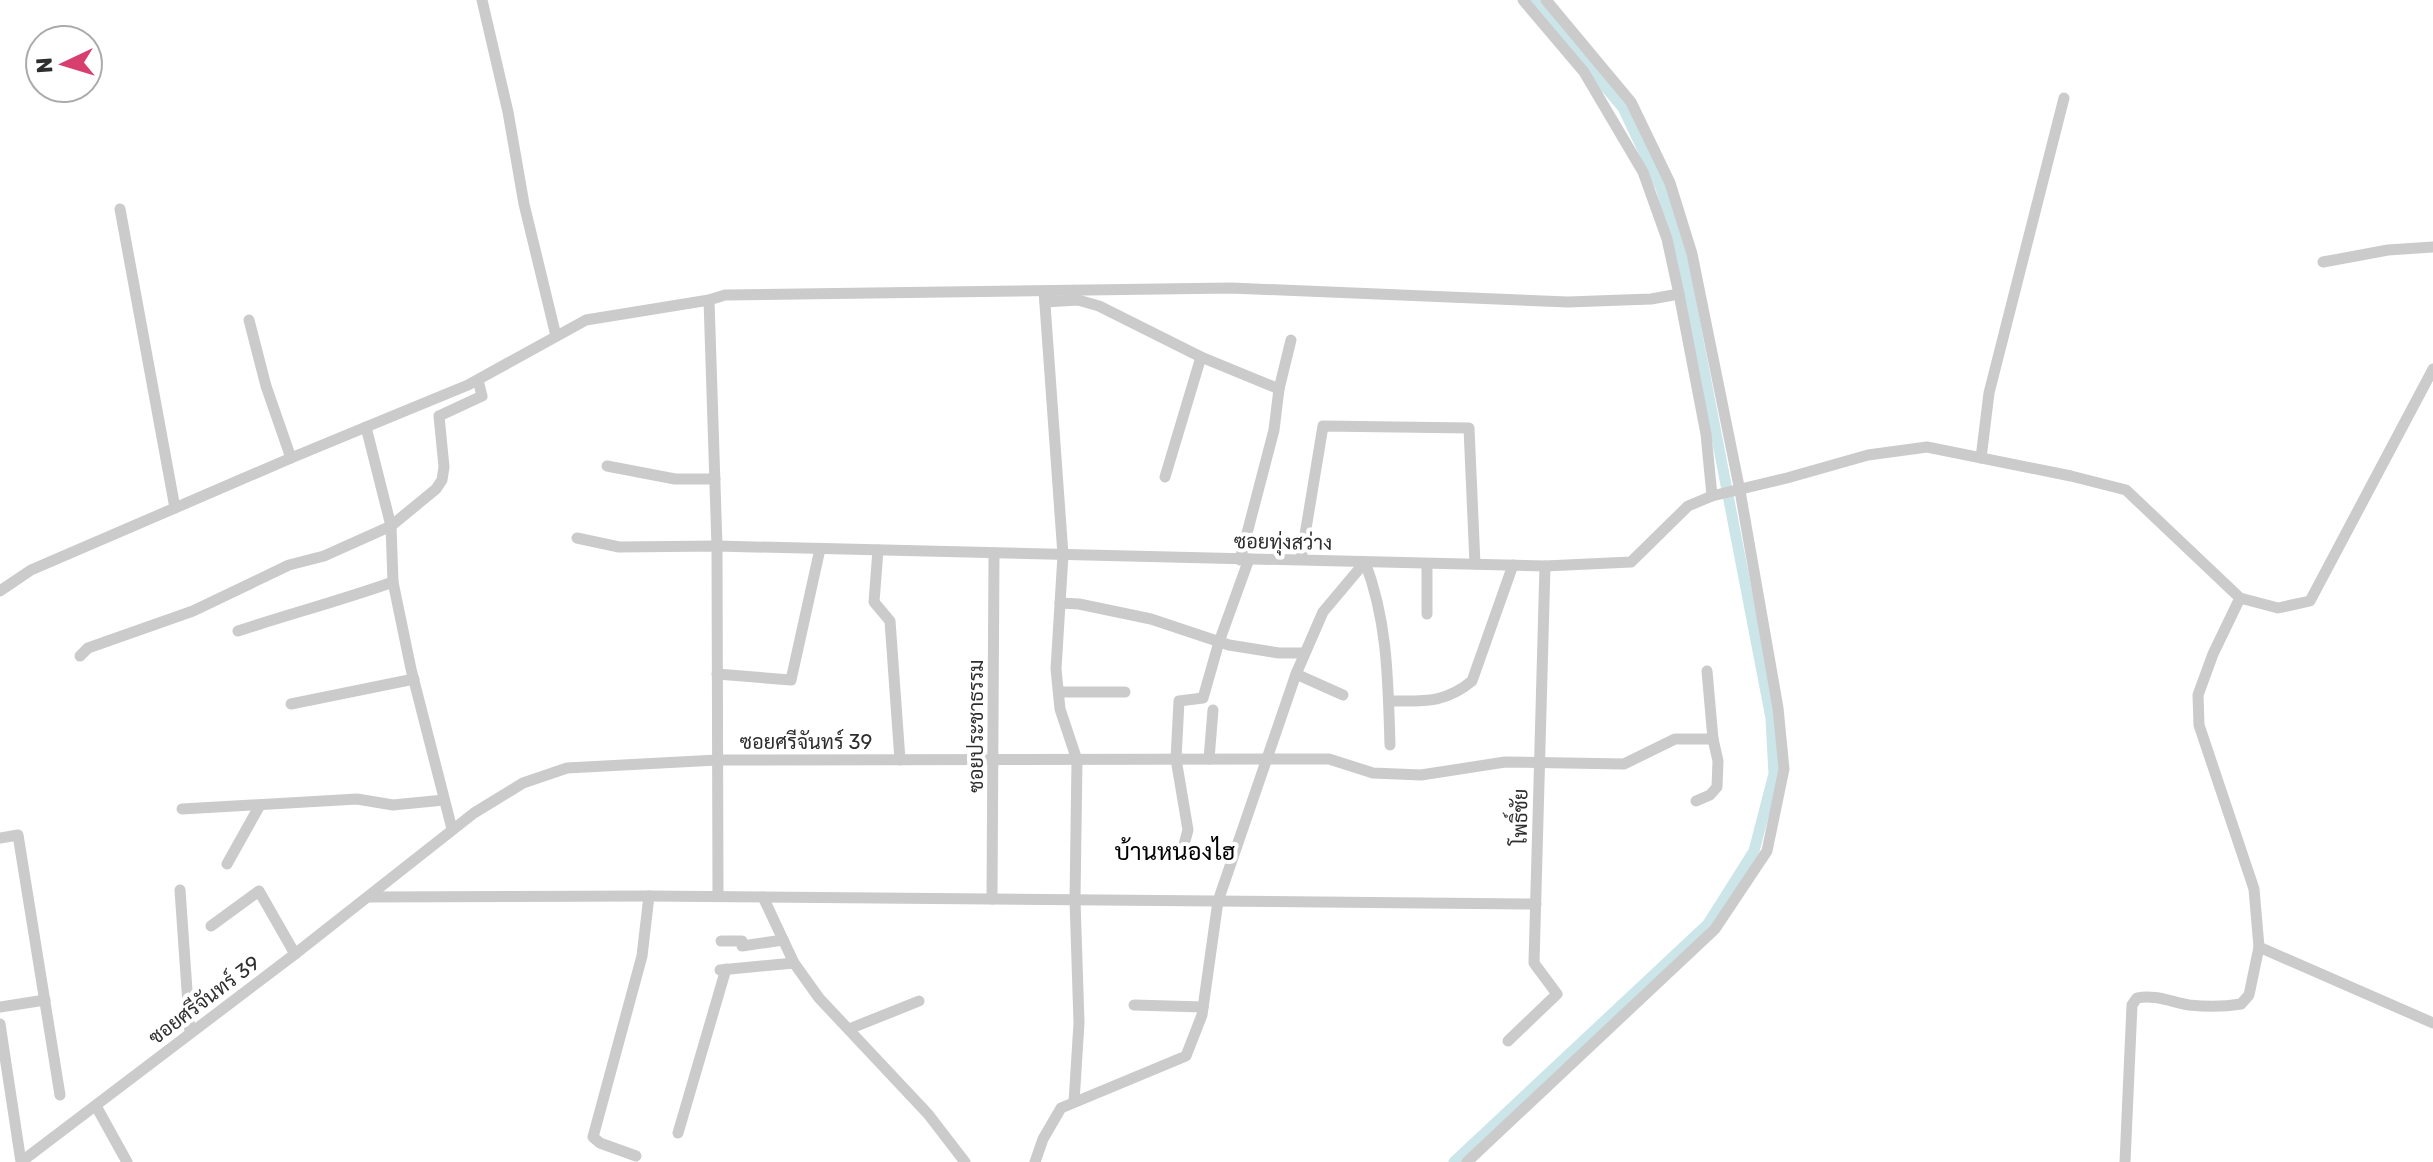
<svg xmlns="http://www.w3.org/2000/svg" width="2433" height="1162" font-family="Rubik,Sarabun,sans-serif">
	<rect width="100%" height="100%" fill="#fff"/>
	<g fill="none" stroke-linecap="round" stroke-linejoin="round">
		<path stroke="#cbe5e9" stroke-width="11" d="M1454,1162L1708,924L1754,851L1774,774L1771,718L1683,262L1661,188L1623,108L1533,0"/>
		<g stroke="#cbcbcb" stroke-width="11">
			<path d="M482,0L508,112L524,204L556,336"/>
			<path d="M1523,0L1584,72L1643,172L1667,239L1679,294L1706,434L1712,496"/>
			<path d="M120,209L175,508"/>
			<path d="M2323,262L2388,250L2433,247"/>
			<path d="M1044,291L1063,555L1056,669L1060,709L1077,760L1075,900L1079,1023L1074,1102"/>
			<path d="M1045,302L1078,300L1099,306L1201,357L1279,389"/>
			<path d="M249,320L266,386L291,458L366,427"/>
			<path d="M1981,458L1989,393L2064,98"/>
			<path d="M607,466L675,479H715"/>
			<path d="M1165,477L1201,357"/>
			<path d="M577,538L619,547L717,546L1545,566L1631,562L1688,506L1712,496L1787,478L1868,455L1927,447L2071,476L2126,490L2240,598L2278,608L2310,601L2433,369"/>
			<path d="M878,550L874,602L890,621L900,760"/>
			<path d="M1301,559L1323,426L1469,428L1475,564"/>
			<path d="M1240,560L1274,430L1279,389L1291,340"/>
			<path d="M0,591L31,570L291,458"/>
			<path d="M2240,598L2213,654L2198,695L2199,725L2254,889L2259,947L2433,1023"/>
			<path d="M1060,603L1079,604L1151,619L1229,645L1279,653H1304"/>
			<path d="M1427,614V564"/>
			<path d="M238,631C290,614 342,600 393,582"/>
			<path d="M80,656L88,648L193,611L289,565L324,556L391,526L436,489L442,480L444,467L439,416L482,396L478,380"/>
			<path d="M717,674L791,680L820,549"/>
			<path d="M1296,674L1343,695"/>
			<path d="M1059,692H1125"/>
			<path d="M1389,701C1423,701 1444,704 1472,681L1513,565"/>
			<path d="M291,704L414,679"/>
			<path d="M1209,759L1213,710"/>
			<path d="M1696,801L1710,795L1717,787L1718,761L1713,739L1707,671"/>
			<path d="M182,809L357,799L393,805L444,800"/>
			<path d="M452,829L411,669L393,582L391,526L366,427L468,385L586,320L709,300"/>
			<path d="M0,838L18,835L60,1095"/>
			<path d="M1182,852L1188,830L1176,759L1179,701L1203,698L1219,642L1249,559"/>
			<path d="M227,864L260,805"/>
			<path d="M180,890L190,1033"/>
			<path d="M718,896L717,546L709,300L725,295L1231,288L1568,302L1651,299L1679,294"/>
			<path d="M369,897L649,896L1536,904"/>
			<path d="M763,897L794,963L819,998L928,1114L965,1162"/>
			<path d="M992,899L994,553"/>
			<path d="M211,926L259,891L295,954"/>
			<path d="M721,941H742V946L783,940"/>
			<path d="M720,970L794,963"/>
			<path d="M1134,1005L1203,1007"/>
			<path d="M0,1007L45,1000"/>
			<path d="M0,1024L21,1162L295,954L474,813L523,783L567,768L717,760L1329,759L1373,773L1421,775L1505,762L1624,764L1675,739H1713"/>
			<path d="M849,1029L919,1001"/>
			<path d="M1508,1041L1557,994L1534,963L1545,566"/>
			<path d="M96,1106L127,1162"/>
			<path d="M678,1133L726,969"/>
			<path d="M636,1156L600,1143L593,1137L642,956L649,896"/>
			<path d="M1035,1162L1043,1139L1061,1108L1186,1056L1202,1015L1218,901L1296,674L1323,612L1365,562C1388,622 1388,682 1390,745"/>
			<path d="M1467,1162L1715,929L1767,851L1784,769L1778,708L1740,491L1692,254L1670,183L1631,102L1546,0"/>
			<path d="M2125,1162L2132,1005L2137,998C2154,994 2172,1002 2189,1005C2207,1007 2224,1007 2241,1004L2249,995L2259,947"/>
		</g>
	</g>
	<g text-anchor="middle" stroke-width="8" stroke-linejoin="round" paint-order="stroke">
		<g font-size="20" fill="#2e2e2e" stroke="#fff">
			<text transform="translate(1283 542) rotate(1)" y="7">ซอยทุ่งสว่าง</text>
			<text transform="translate(976 726) rotate(-90)" y="7">ซอยประชาธรรม</text>
			<text x="806" y="749">ซอยศรีจันทร์ 39</text>
			<text transform="translate(1520 817) rotate(-89)" y="7">โพธิ์ชัย</text>
			<text transform="translate(204 1000) rotate(-37)" y="7">ซอยศรีจันทร์ 39</text>
		</g>
		<g font-size="24" fill="#000" stroke="#fff">
			<text x="1175" y="860">บ้านหนองไฮ</text>
		</g>
	</g>
	<g transform="translate(64 64) rotate(266)"><circle r="38" fill="#ffffff" stroke="#ababab" stroke-width="2"/>
	<path d="M0-6L14 30L0 20L-14 30Z" fill="#d73f6f"/>
	<text y="-12" font-size="22" font-weight="bold" text-anchor="middle" fill="#2e2e2e">N</text>
	</g>
</svg>
